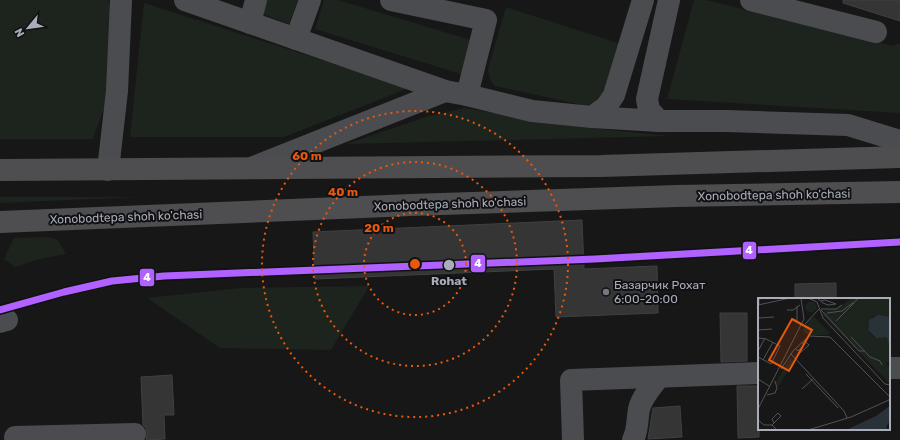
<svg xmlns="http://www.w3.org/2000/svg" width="900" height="440" font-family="Rubik,sans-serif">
	<rect width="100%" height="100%" fill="#171717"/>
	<g fill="#1d241e">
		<path d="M0,0H108L112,12L107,100L93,139H0Z"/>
		<path d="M267,0H298L289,24L262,14Z"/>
		<path d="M324,0H338L474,41L464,75L315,29Z"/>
		<path d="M694,0H706L893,46L900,43V113L667,99Z"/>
		<path d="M144,3L409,88L284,137H130Z"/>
		<path d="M506,7L624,45L604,98L587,106L495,86C490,81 489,76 488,69Z"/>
		<path d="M464,108L496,113L532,122L670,136L346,144L426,117Z"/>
		<path d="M0,197H141L0,203Z"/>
		<path d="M48,237L58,240L66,254L40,259L15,267L4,259L14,238Z"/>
		<path d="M369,286L331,350L220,348L147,298L241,288Z"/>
	</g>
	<g fill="#353536" stroke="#3f4043">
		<path d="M843,0H900V21L843,3Z"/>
		<path d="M582,220L584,269L657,266L658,313L556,317L554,269L315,279L313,232Z"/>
		<path d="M836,283V299H795V284Z"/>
		<path d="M720,313H747V361L721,362Z"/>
		<path d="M172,375L174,415H164L165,439L146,440L147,433L146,428L143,425L141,377Z"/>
		<path d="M737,386H759V437L738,438Z"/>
		<path d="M680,406L682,437L648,439L653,408Z"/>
	</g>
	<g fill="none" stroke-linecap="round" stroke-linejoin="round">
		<g stroke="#4b4c50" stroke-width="22">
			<path d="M185,0L445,91L467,95L532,111L592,117L659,121H727L848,125L900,141"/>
			<path d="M391,0L486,20L467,95"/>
			<path d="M751,0L876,32"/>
			<path d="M250,23L256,0"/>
			<path d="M296,39L310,0"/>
			<path d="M592,117L606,107L614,95L643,0"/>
			<path d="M659,121L649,110L647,99L669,0"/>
			<path d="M251,168L445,91"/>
			<path d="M108,170L117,91L121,0"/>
			<path d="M0,322L7,320"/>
			<path d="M889,368H900"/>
			<path d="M15,437L135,434"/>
			<path d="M573,440L571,380L759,373"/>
			<path d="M633,440C638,430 637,420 639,409C642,397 651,387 659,377"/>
		</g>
		<g stroke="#4e4e51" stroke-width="22">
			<path d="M0,170L601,166L900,157"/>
			<path d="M0,222L411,205L676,196L900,192"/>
		</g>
		<g stroke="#111113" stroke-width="10">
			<path id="metro-1" d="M0,310L64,292L112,281L164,276L595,259L900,242"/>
		</g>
		<use href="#metro-1" stroke="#b061ff" stroke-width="7"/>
	</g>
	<g fill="none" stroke="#e8590c" stroke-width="2" stroke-dasharray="2 4">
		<circle cx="415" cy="264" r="51"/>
		<circle cx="415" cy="264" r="102"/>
		<circle cx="415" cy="264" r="153"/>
	</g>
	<circle fill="#a8adb8" stroke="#111113" stroke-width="1.5" cx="449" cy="265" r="6"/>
	<circle fill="#757880" stroke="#111113" stroke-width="1.5" cx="606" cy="292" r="4"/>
	<g text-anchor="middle" stroke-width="4" stroke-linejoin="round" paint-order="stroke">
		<g font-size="12" fill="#a8adb8" stroke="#111113">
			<text transform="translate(774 195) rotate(-1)" y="4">Xonobodtepa shoh ko'chasi</text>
			<text transform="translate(450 204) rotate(-2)" y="4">Xonobodtepa shoh ko'chasi</text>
			<text transform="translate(126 217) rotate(-2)" y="4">Xonobodtepa shoh ko'chasi</text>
		</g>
		<g font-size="12" font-weight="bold" fill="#a8adb8" stroke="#111113">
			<text x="449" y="285">Rohat</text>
		</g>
		<g font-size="12" fill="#a8adb8" stroke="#111113" text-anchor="start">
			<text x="614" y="289">Базарчик Рохат<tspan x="614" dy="14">6:00-20:00</tspan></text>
		</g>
	</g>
	<g transform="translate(758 298)">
		<rect width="132" height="132" fill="#171717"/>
		<path d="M94,0H132V19L115,18L109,27L111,34L117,40L127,38L130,40L132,62L128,66L132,69V86L64,16L68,12L80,10ZM47.5 9a5.5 5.5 0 1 1 11 0a5.5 5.5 0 1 1-11 0ZM56,19L72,35L69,37H50L45,33L50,23ZM32,60L36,63L20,89L18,84Z" fill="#1d241e"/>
		<path d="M120,17L132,19V51L129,39L118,40L110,32L111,22ZM132,108V123L128,129L130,132H88L118,118Z" fill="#2a3239"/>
		<path fill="none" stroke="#515357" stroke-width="1" d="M50,0L59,4L65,20L127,86L132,87M59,0L65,5L70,7L78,6L67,2L63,3M71,0H86M0,7L32,0M1,7V1L8,0M63,11H78L84,7M29,12H35L42,7M63,12L101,53H107M69,15L84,13L100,1M0,20L16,19M78,23L96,5M39,24V8M47,26L61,11M0,32L14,31M93,39L112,59L122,63L124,67M0,40L8,41L22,48L13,66M38,51L40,53L46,47L44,44M0,53L7,40M42,55L51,47L46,43M33,56L86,113L89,120M0,59L13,66M5,62L15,44M23,71L35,53L51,38L72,39L132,99L131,102L93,119L50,132M48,76L80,110M0,81L11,88M44,91L55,81M9,97L17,95L19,90L17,83M0,111L46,21L43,0M0,122L6,127H14L19,132M14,127L23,118L20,115L14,121L16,125"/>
		<path fill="#e8590c" fill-opacity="0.15" stroke="#e8590c" stroke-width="2" d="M34,21L54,32L31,73L11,62Z"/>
		<rect width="132" height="132" fill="none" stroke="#a8adb8" stroke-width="2"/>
	</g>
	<circle cx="415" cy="264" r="6" fill="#e8590c" stroke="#111113" stroke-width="2"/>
	<g font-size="12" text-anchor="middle" font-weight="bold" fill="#e8590c" stroke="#111113" stroke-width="4" stroke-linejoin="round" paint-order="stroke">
		<text x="307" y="160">60 m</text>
		<text x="343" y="196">40 m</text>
		<text x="379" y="232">20 m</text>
	</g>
	<g stroke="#111113" stroke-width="1.5">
		<rect x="742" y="241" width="15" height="19" rx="4" fill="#b061ff"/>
		<rect x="470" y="254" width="16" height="19" rx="4" fill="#b061ff"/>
		<rect x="139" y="268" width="16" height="19" rx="4" fill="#b061ff"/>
	</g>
	<g font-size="11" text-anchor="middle" font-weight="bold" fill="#fff">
		<text x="749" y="254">4</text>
		<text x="478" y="267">4</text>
		<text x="147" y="281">4</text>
	</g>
	<g transform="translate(28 28) rotate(241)" stroke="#111113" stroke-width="3" paint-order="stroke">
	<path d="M0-3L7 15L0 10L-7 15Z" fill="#a8adb8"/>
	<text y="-6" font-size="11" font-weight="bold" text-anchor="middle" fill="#a8adb8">N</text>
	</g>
</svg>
